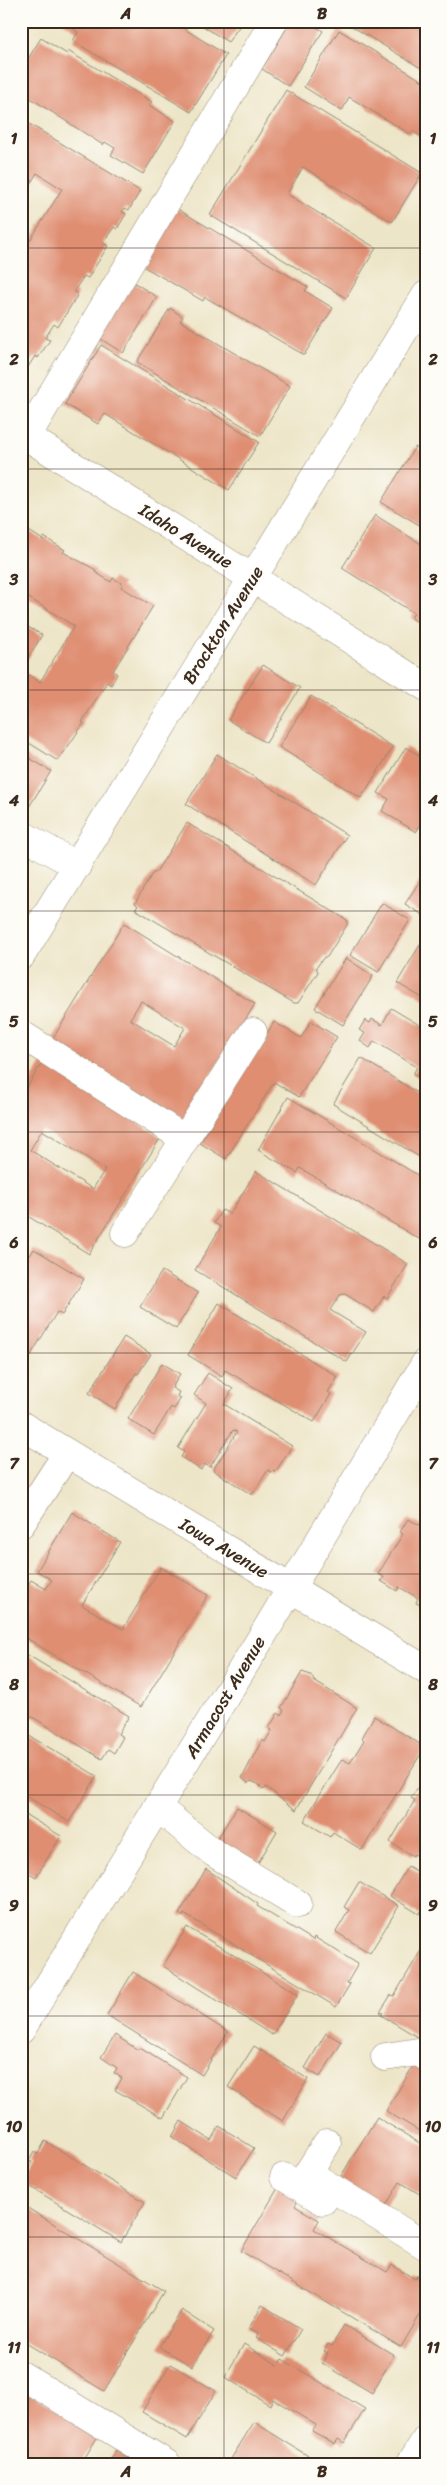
<svg xmlns="http://www.w3.org/2000/svg" width="447" height="2485" font-family="Sriracha,sans-serif">
	<rect width="100%" height="100%" fill="#fdfcf7"/>
	<filter id="ink" filterUnits="userSpaceOnUse"><feTurbulence type="fractalNoise" baseFrequency=".02" numOctaves="2"/><feDisplacementMap in="SourceGraphic" scale="10" xChannelSelector="R" yChannelSelector="G"/><feConvolveMatrix kernelMatrix="1 2 1 2 8 2 1 2 1" color-interpolation-filters="sRGB"/></filter>
	<filter id="wash" filterUnits="userSpaceOnUse"><feTurbulence type="fractalNoise" baseFrequency=".0096" numOctaves="4" result="noise"/><feDisplacementMap in="SourceGraphic" scale="20" xChannelSelector="R" yChannelSelector="G"/><feGaussianBlur stdDeviation="1.12" result="paint"/><feColorMatrix in="noise" values="0 0 0 0 0 0 0 0 0 0 0 0 0 0 0 0 0 1.4 0 .05"/><feComposite in="paint" operator="in"/></filter>
	<g filter="url(#wash)">
		<rect width="100%" height="100%" fill="#ede5c7"/>
		<g id="blocks">
			<g fill="#df8e72" fill-rule="evenodd">
				<path d="M61,21H158L170,29L175,23L226,55L191,112L73,41L78,32Z"/>
				<path d="M195,21H243L228,42Z"/>
				<path d="M291,21H307L323,31L288,86L262,69Z"/>
				<path d="M343,21H426V71Z"/>
				<path d="M339,30L426,83V140L412,131L410,134L349,97L342,111L304,87Z"/>
				<path d="M41,38L67,54L68,51L152,102L149,105L175,121L143,174L111,155L115,148L105,142L103,145L21,92V70Z"/>
				<path d="M286,90L422,173L392,222L303,167L287,194L376,248L346,298L210,215Z"/>
				<path d="M21,119L140,191L129,210L125,208L122,212L126,214L117,229L114,227L103,243L108,246L88,278L84,276L74,291L78,294L58,327L54,324L45,338L50,340L38,358L35,356L21,378V255L62,189L37,173L21,199Z"/>
				<path d="M176,208L308,287L305,291L333,308L304,355L205,297L203,301L141,265Z"/>
				<path d="M130,280L157,297L123,353L96,336Z"/>
				<path d="M170,308L183,317L180,321L290,386L260,436L137,362Z"/>
				<path d="M101,345L259,442L229,490L105,414L98,424L65,404Z"/>
				<path d="M415,447L426,454V529L381,502Z"/>
				<path d="M375,515L426,547V627L411,618L414,613L342,568Z"/>
				<path d="M29,531L43,540L44,537L65,550L63,552L96,570L95,572L111,582L113,578L123,584L121,587L153,606L113,671L117,674L111,685L107,682L82,722L84,723L58,761L21,738V670L40,682L74,626L21,593V534L25,536Z"/>
				<path d="M21,617L26,619L23,624L42,635L21,670Z"/>
				<path d="M263,665L300,688L266,743L228,720Z"/>
				<path d="M311,696L393,747L361,798L279,747Z"/>
				<path d="M406,747L425,759L422,763L426,765V816L416,832L382,811L389,799L378,793Z"/>
				<path d="M21,753L51,771L21,820Z"/>
				<path d="M217,754L347,835L316,885L186,804Z"/>
				<path d="M187,823L347,920V925L327,957H324L316,968L318,972L298,1003H294L135,909L138,906L135,903L152,874L156,872Z"/>
				<path d="M426,871V917L405,904Z"/>
				<path d="M382,903L410,920L378,972L350,955Z"/>
				<path d="M124,923L255,1004L181,1124L50,1043ZM141,1001L185,1028L174,1046L130,1019Z"/>
				<path d="M426,935V1000L397,983Z"/>
				<path d="M346,958L373,976L343,1025L315,1008Z"/>
				<path d="M391,1008L426,1029V1082L413,1074L417,1067L374,1041L370,1048L360,1041L365,1033L359,1030L365,1020L370,1023L372,1019L382,1025Z"/>
				<path d="M311,1021L337,1037L299,1097L274,1082L226,1159L200,1143L274,1022L301,1038Z"/>
				<path d="M361,1058L426,1098V1161L333,1104Z"/>
				<path d="M42,1063L161,1137L89,1254L21,1212V1097ZM42,1130L105,1169L93,1189L30,1150Z"/>
				<path d="M288,1097L426,1180V1239L424,1242L300,1168L297,1173L258,1150Z"/>
				<path d="M256,1171L408,1264L387,1298L384,1296L374,1312L345,1294L340,1295L330,1310L366,1332L347,1362L195,1270L221,1227L214,1223L222,1210L230,1214Z"/>
				<path d="M34,1249L84,1279L62,1315L57,1312L29,1358L21,1354V1271Z"/>
				<path d="M162,1271L198,1293L176,1329L140,1307Z"/>
				<path d="M219,1303L338,1377L328,1392L331,1394L314,1422L225,1370L222,1376L188,1355Z"/>
				<path d="M124,1337L151,1354L138,1374L136,1373L115,1409L89,1393Z"/>
				<path d="M162,1363L180,1374L172,1388L179,1392L177,1396L181,1398L174,1409L171,1407L154,1435L128,1419Z"/>
				<path d="M208,1373L233,1389L224,1404L292,1446L276,1471L274,1470L273,1473L268,1470L252,1495L213,1470L237,1432L233,1430L210,1467L204,1464L201,1470L181,1457L184,1452L178,1448L206,1403L194,1395Z"/>
				<path d="M72,1512L120,1542L82,1605L123,1629L161,1567L208,1595L141,1707L21,1635V1596L31,1580L46,1589L52,1580L37,1571Z"/>
				<path d="M408,1519L426,1528V1608L416,1603L418,1598L399,1587L397,1591L381,1581L384,1577L378,1574L403,1534L400,1532Z"/>
				<path d="M21,1651L129,1716L118,1734L123,1737L114,1753L108,1749L102,1759L21,1710Z"/>
				<path d="M302,1672L311,1675L314,1681L357,1708L296,1810L266,1787L264,1790L258,1784L251,1781L248,1783L242,1778L262,1740L265,1742L272,1730L269,1728L278,1713L281,1715L284,1710L281,1708Z"/>
				<path d="M374,1716L425,1747L362,1850L333,1832L330,1837L304,1821L342,1759L350,1763L364,1740L362,1738Z"/>
				<path d="M21,1731L97,1776L69,1822L21,1793Z"/>
				<path d="M426,1775V1846L418,1856L414,1854L413,1856L390,1842L415,1800L411,1798Z"/>
				<path d="M237,1807L277,1831L255,1868L213,1846Z"/>
				<path d="M21,1812L61,1836L36,1877L21,1868Z"/>
				<path d="M408,1866L426,1877V1904L419,1914L390,1896Z"/>
				<path d="M206,1869L258,1904L257,1906L313,1940L314,1937L358,1964L347,1983L350,1984L336,2007L184,1914L183,1917L179,1914Z"/>
				<path d="M359,1882L399,1906L370,1953L336,1932L349,1910L344,1907Z"/>
				<path d="M187,1927L298,1994L272,2035L163,1966Z"/>
				<path d="M426,1942V2042L381,2015L383,2013L380,2012L391,1995L394,1996Z"/>
				<path d="M133,1972L228,2032L202,2075L107,2015Z"/>
				<path d="M326,2033L342,2042L320,2077L305,2068Z"/>
				<path d="M115,2035L138,2050L140,2048L187,2077L163,2118L115,2090L122,2078L114,2073L117,2068L101,2057Z"/>
				<path d="M254,2046L308,2079L283,2121L228,2087Z"/>
				<path d="M415,2063L426,2070V2135L386,2111Z"/>
				<path d="M377,2117L426,2147V2198L400,2182L381,2214L335,2186Z"/>
				<path d="M181,2121L211,2140L219,2126L254,2148L236,2177L172,2137Z"/>
				<path d="M45,2141L145,2202L121,2242L21,2181L32,2162L29,2161L34,2152L38,2154Z"/>
				<path d="M278,2188L298,2200L295,2206L319,2220L314,2229L387,2272L392,2265L415,2279L417,2275L426,2280V2305L401,2347L241,2251Z"/>
				<path d="M21,2204L164,2291L104,2391L21,2340Z"/>
				<path d="M262,2305L301,2329L285,2356L256,2338L258,2333L249,2328Z"/>
				<path d="M182,2310L214,2331L192,2366L159,2347Z"/>
				<path d="M344,2325L394,2355L372,2393L322,2363L328,2353L324,2351L328,2344L332,2346Z"/>
				<path d="M244,2344L278,2365L282,2359L365,2409L344,2443L338,2439L335,2444L312,2431L316,2425L273,2399L270,2405L225,2377Z"/>
				<path d="M170,2364L216,2391L187,2439L142,2412Z"/>
				<path d="M21,2388L98,2436L81,2464H76L69,2460L66,2464H21Z"/>
				<path d="M254,2422L321,2464H231L229,2462Z"/>
				<path d="M116,2450L138,2464H108Z"/>
			</g>
		</g>
	</g>
	<g filter="url(#ink)">
		<use href="#blocks" fill-opacity="0" stroke="#948872" stroke-width="1"/>
		<g fill="none" stroke-linecap="round" stroke-linejoin="round">
			<g stroke="#948872" stroke-width="29">
				<g id="minor">
					<path d="M21,433L426,687"/>
					<path d="M27,436L274,21"/>
					<path d="M21,834L77,866"/>
					<path d="M21,956L426,295"/>
					<path d="M21,1034L185,1139"/>
					<path d="M125,1233L253,1032"/>
					<path d="M21,1425L426,1670"/>
					<path d="M21,1524L67,1453"/>
					<path d="M157,1807L214,1853L298,1904"/>
					<path d="M21,2030L269,1625L426,1362"/>
					<path d="M385,2057L418,2052L426,2057"/>
					<path d="M327,2143L308,2173L426,2246"/>
					<path d="M284,2177L323,2201"/>
					<path d="M21,2375L167,2464"/>
					<path d="M410,2464L426,2439"/>
				</g>
			</g>
			<use href="#minor" stroke="#fff" stroke-width="28"/>
		</g>
	</g>
	<path fill="none" stroke="#3b2a1e" stroke-width="1" stroke-opacity="0.55" d="M224,21V2464M21,248H426M21,469H426M21,690H426M21,911H426M21,1132H426M21,1353H426M21,1574H426M21,1795H426M21,2016H426M21,2237H426"/>
	<g text-anchor="middle" stroke-width="4" stroke-linejoin="round" paint-order="stroke">
		<g font-size="18" fill="#3b2a1e" stroke="#fdfcf7">
			<text transform="translate(186 536) rotate(32)" y="6">Idaho Avenue</text>
			<text transform="translate(223 625) rotate(-58)" y="6">Brockton Avenue</text>
			<text transform="translate(224 1548) rotate(31)" y="6">Iowa Avenue</text>
			<text transform="translate(225 1697) rotate(-59)" y="6">Armacost Avenue</text>
		</g>
	</g>
	<rect width="447" height="2485" fill="none" stroke="#fdfcf7" stroke-width="55"/>
	<rect x="28" y="28" width="392" height="2430" fill="none" stroke="#3b2a1e" stroke-width="2"/>
	<g font-size="16" text-anchor="middle" font-weight="bold" fill="#3b2a1e">
		<text x="126" y="19">A</text>
		<text x="322" y="19">B</text>
		<text x="14" y="144">1</text>
		<text x="433" y="144">1</text>
		<text x="14" y="365">2</text>
		<text x="433" y="365">2</text>
		<text x="14" y="585">3</text>
		<text x="433" y="585">3</text>
		<text x="14" y="806">4</text>
		<text x="433" y="806">4</text>
		<text x="14" y="1027">5</text>
		<text x="433" y="1027">5</text>
		<text x="14" y="1248">6</text>
		<text x="433" y="1248">6</text>
		<text x="14" y="1469">7</text>
		<text x="433" y="1469">7</text>
		<text x="14" y="1690">8</text>
		<text x="433" y="1690">8</text>
		<text x="14" y="1911">9</text>
		<text x="433" y="1911">9</text>
		<text x="14" y="2132">10</text>
		<text x="433" y="2132">10</text>
		<text x="14" y="2353">11</text>
		<text x="433" y="2353">11</text>
		<text x="126" y="2477">A</text>
		<text x="322" y="2477">B</text>
	</g>
</svg>
